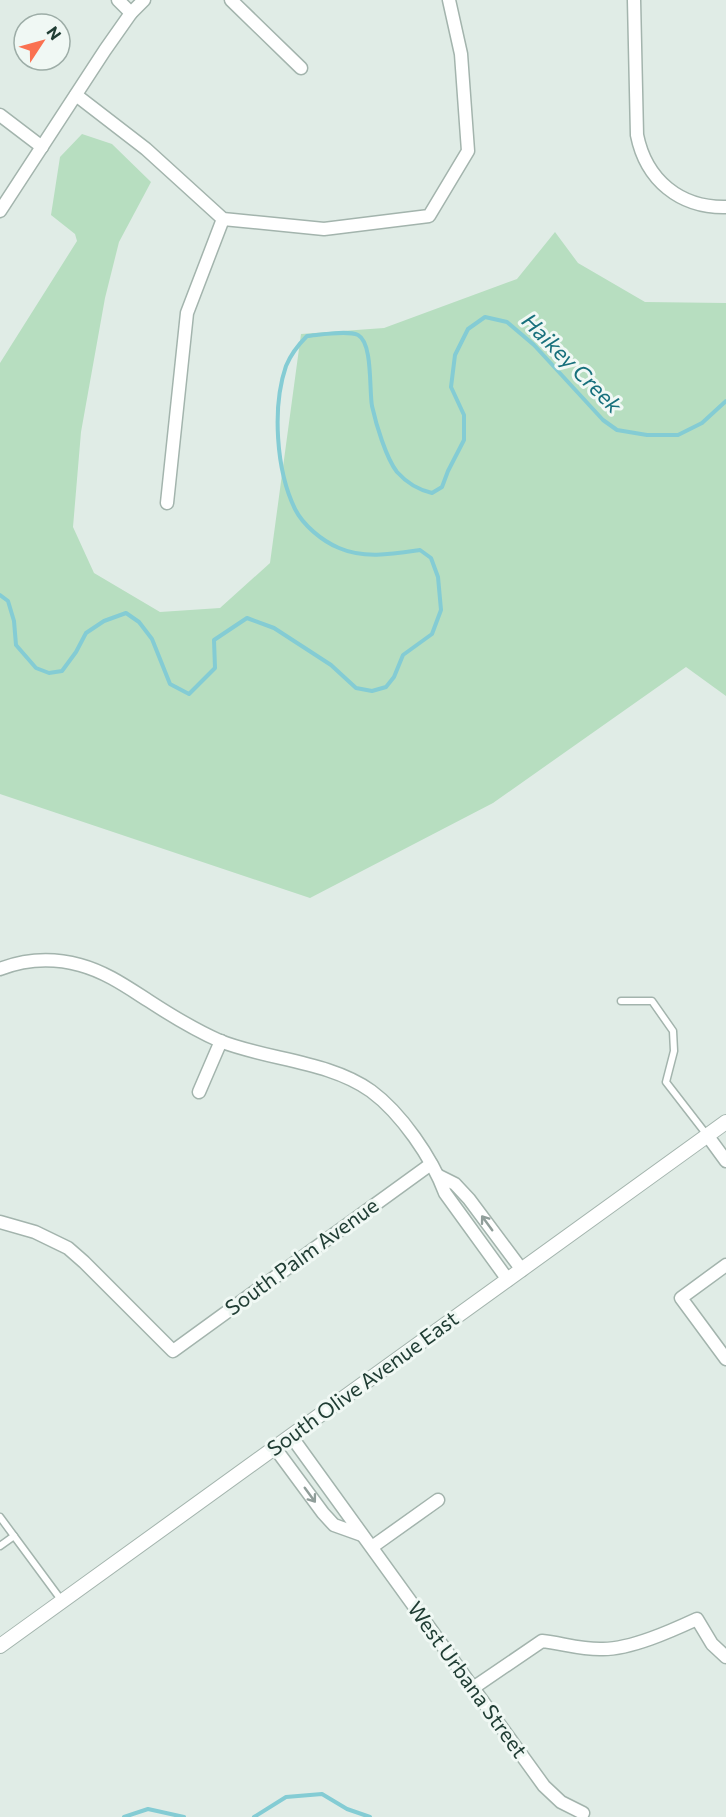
<svg xmlns="http://www.w3.org/2000/svg" width="726" height="1817" font-family="Commissioner,sans-serif">
	<rect width="100%" height="100%" fill="#e0ece6"/>
	<path fill="#b7dec0" d="M82,134L112,144L151,182L119,242L105,298L81,432L73,527L94,573L160,612L220,608L270,563L301,334L384,328L517,279L555,232L578,263L645,302L726,303V696L686,667L493,803L310,898L0,794V363L77,241L75,234L51,215L60,157Z"/>
	<g fill="none" stroke-linecap="round" stroke-linejoin="round">
		<g stroke="#84ccd4" stroke-width="4">
			<path d="M0,595L8,601L14,621L16,645L36,668L49,673L62,671L76,652L86,633L104,621L126,613L139,622L152,639L170,684L189,694L215,668L214,640L247,618L274,628L331,665L356,688L372,691L386,687L394,677L403,655L432,634L441,610L438,577L431,558L420,550C393,554 364,559 339,548C322,541 303,525 295,509C276,470 272,407 286,366C291,354 298,345 307,336C319,335 347,330 358,335C373,343 369,390 372,406C376,424 386,458 397,472C406,482 419,490 432,493L442,487L448,471L464,440V415L451,387L455,355L468,329L485,317L507,322L534,345L603,420L617,430L647,435H678L702,423L726,401"/>
			<path d="M124,1817L148,1809L184,1817"/>
			<path d="M254,1817L286,1797L322,1794L347,1809L370,1817"/>
		</g>
		<g stroke="#a3b4ad" stroke-width="9">
			<g id="service">
				<path d="M621,1001H652L673,1031L674,1051L666,1082L707,1135"/>
				<path d="M0,1517L14,1536"/>
				<path d="M0,1546L14,1536L62,1601"/>
			</g>
		</g>
		<g stroke="#a3b4ad" stroke-width="15">
			<g id="minor">
				<path d="M118,0L131,13"/>
				<path d="M231,0L301,68"/>
				<path d="M634,0L637,135C646,180 680,208 726,207"/>
				<path d="M76,95L146,149L223,219L324,229L429,216L468,151L461,54L449,0"/>
				<path d="M0,115L42,147"/>
				<path d="M0,211L105,50L131,13L144,0"/>
				<path d="M167,503L187,313L223,219"/>
				<path d="M0,969C26,959 54,958 80,965C106,972 127,987 149,1001C172,1016 195,1030 220,1041C268,1060 329,1061 371,1091C401,1113 432,1158 445,1193L508,1280"/>
				<path d="M199,1092L221,1041"/>
				<path d="M707,1135L726,1161"/>
				<path d="M439,1176L455,1184L469,1199L522,1270"/>
				<path d="M0,1222L35,1232L68,1248L84,1262L173,1351L431,1164"/>
				<path d="M726,1265L681,1298L726,1359"/>
				<path d="M291,1436L544,1786L561,1802L583,1813"/>
				<path d="M275,1448L323,1513L334,1525L362,1535"/>
				<path d="M372,1547L438,1500"/>
				<path d="M473,1688L542,1641C561,1643 583,1650 603,1649C631,1649 671,1631 697,1619L712,1644L726,1657"/>
			</g>
		</g>
		<g stroke="#a3b4ad" stroke-width="16">
			<path id="tertiary" d="M0,1646L726,1122"/>
		</g>
		<use href="#service" stroke="#fff" stroke-width="6"/>
		<use href="#minor" stroke="#fff" stroke-width="12"/>
		<use href="#tertiary" stroke="#fff" stroke-width="14"/>
	</g>
	<defs><path id="oneway-shaft" d="M-6 0H5M1.5-3L5.5 0L1.5 3" fill="none" stroke-width="1.6" stroke-linecap="round" stroke-linejoin="round" transform="scale(1.5)"/></defs>
	<g stroke="#909e9a">
		<use href="#oneway-shaft" transform="translate(487 1223) rotate(-126)"/>
		<use href="#oneway-shaft" transform="translate(310 1495) rotate(54)"/>
	</g>
	<g text-anchor="middle" stroke-width="6" stroke-linejoin="round" paint-order="stroke">
		<g font-size="21" fill="#203d34" stroke="#f0f8f4">
			<text transform="translate(302 1257) rotate(-36)" y="7">South Palm Avenue</text>
			<text transform="translate(363 1384) rotate(-36)" y="7">South Olive Avenue East</text>
			<text transform="translate(467 1680) rotate(54)" y="7">West Urbana Street</text>
		</g>
		<g font-size="22" font-style="italic" fill="#17707c" stroke="#f0f8f4">
			<text transform="translate(572 363) rotate(45)" y="8">Haikey Creek</text>
		</g>
	</g>
	<g transform="translate(42 42) rotate(54)"><circle r="28" fill="#f0f8f4" stroke="#9dada7" stroke-width="1.5"/>
	<path d="M0-4.5L10 22L0 15L-10 22Z" fill="#fa7150"/>
	<text y="-9" font-size="16" font-weight="bold" text-anchor="middle" fill="#203d34">N</text>
	</g>
</svg>
